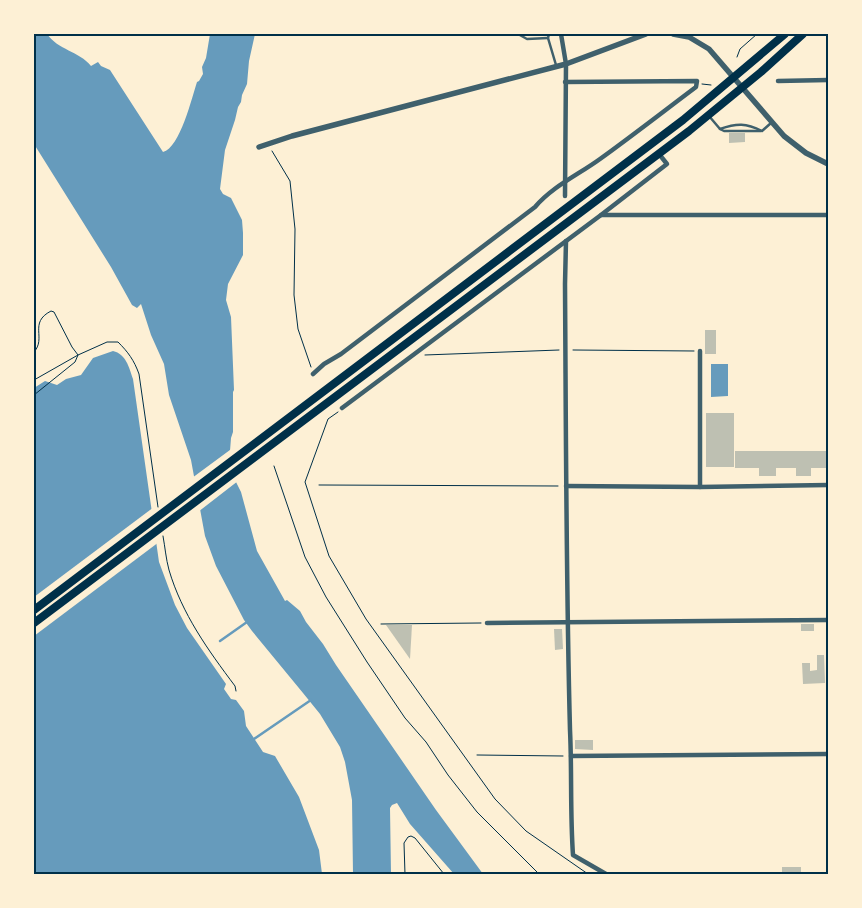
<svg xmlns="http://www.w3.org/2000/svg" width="862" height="908" font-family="'Titillium Web',sans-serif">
	<rect width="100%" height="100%" fill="#fdf0d5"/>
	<g fill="#669bbc">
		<path d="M34,34H47C58,50 79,51 91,66L98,62L101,66L110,70L163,152C180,148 192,97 197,82L199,81L203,74L202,67L206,58L210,34H255L249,61L247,84L242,95L241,102L238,107L235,120L225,150L220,189L223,194L231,198L242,220L243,233V255L228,284L226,300L231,317L234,390L233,392V432L231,438L230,451L235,480L241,492L257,551L285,601L287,600L300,611L306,622L323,644L336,665L436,810L483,874H454L410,824L397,803L392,805L390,808L391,874H353L352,800L345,762L340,747L320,714L303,693L252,631L244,620L216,566L205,536L191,460L169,395L164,364L151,335L141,304L137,308L132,305L111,267L34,144Z"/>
		<path d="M113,351C126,354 129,367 133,379L159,562L175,605L187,628L226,684L224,689L231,699L236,700L244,711L246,726L263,752L275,756L299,797L319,850L322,874H34V388L45,381L57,385L66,379L81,375L93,358Z"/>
		<path d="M711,364H728V396L711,397Z"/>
	</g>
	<g fill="#fdf0d5">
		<path d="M234,447L233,451L238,481L198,512L192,478Z"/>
		<path d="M154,507L159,542L34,636V597Z"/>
	</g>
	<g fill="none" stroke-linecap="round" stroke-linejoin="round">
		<g stroke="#669bbc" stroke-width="2.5">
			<path d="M220,641L247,622"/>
			<path d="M251,741L311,700"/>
		</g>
	</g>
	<g fill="#bec0b2">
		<path d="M729,133H745V142L729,143Z"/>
		<rect x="705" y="330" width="11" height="24"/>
		<rect x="706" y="413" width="28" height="54"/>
		<path d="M735,451H828V468H811V476H796V468H776V476H759V468H735Z"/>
		<rect x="801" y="624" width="13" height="7"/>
		<path d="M386,625H412L410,659Z"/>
		<path d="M554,629H562L563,649L555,650Z"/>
		<path d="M817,655H824L825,683L803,684L802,663H810V671L817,670Z"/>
		<path d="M575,740H593V750L575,749Z"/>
		<rect x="782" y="867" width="19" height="6"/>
	</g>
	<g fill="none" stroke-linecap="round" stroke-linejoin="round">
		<g stroke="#003049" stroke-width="1">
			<path d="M737,57L740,49L757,34"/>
			<path d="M702,84L711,85"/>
			<path d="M272,151L290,181L295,229L294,295L298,329L311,367"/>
			<path d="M573,350L694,351"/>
			<path d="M34,352C47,338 28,323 51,311L54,312L72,347L78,355L75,362L34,395"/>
			<path d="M425,355L559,350"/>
			<path d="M34,380L78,355L107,342H118C128,352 134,360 139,374L158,507"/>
			<path d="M338,412L328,419L305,482L329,556L366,619L495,799L526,831L588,874"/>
			<path d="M274,466L305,557L326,597L367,662L405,718L426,742L448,775L477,812L539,874"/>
			<path d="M319,485L558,486"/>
			<path d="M163,536C165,547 166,559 169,570C182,614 208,650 235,686L236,691"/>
			<path d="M381,624L481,623"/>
			<path d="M477,755L563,756"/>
			<path d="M405,874L404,843L408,837L411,836L415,838L444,874"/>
		</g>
		<g stroke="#3f606c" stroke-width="2.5">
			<path d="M518,34L527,39L548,38"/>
			<path d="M549,34L548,38L556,65"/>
			<path d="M709,116L720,129C737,123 746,123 762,131L771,123"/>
			<path d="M720,129L724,131H761"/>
		</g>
		<g stroke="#3f606c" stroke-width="4.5">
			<path d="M561,34L566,64L565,196"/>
			<path d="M778,81L828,80"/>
			<path d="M601,215L667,164L659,154"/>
			<path d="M566,241L565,284C566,433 566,581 570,730C572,772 570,813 573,855L606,874"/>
			<path d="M700,351V487"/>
			<path d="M313,374L324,364L341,354L535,207C553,186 578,175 600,159C632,136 664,111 696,87L697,81L565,82"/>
			<path d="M342,408L601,215H828"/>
			<path d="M566,486L700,487L828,485"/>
			<path d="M487,623L828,620"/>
			<path d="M571,756L828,754"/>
		</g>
		<g stroke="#3f606c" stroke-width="5.5">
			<path d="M673,34L689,37L709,49L784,136L806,153L828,164"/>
			<path d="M259,147L292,136L566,64L646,34"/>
		</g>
		<g stroke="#003049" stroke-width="8">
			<path d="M34,610L683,120L785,34"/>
			<path d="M34,623L689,131L761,72L803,34"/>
		</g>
	</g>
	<rect width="862" height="908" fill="none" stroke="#fdf0d5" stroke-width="70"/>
	<rect x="35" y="35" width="792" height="838" fill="none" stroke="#003049" stroke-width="2"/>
</svg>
